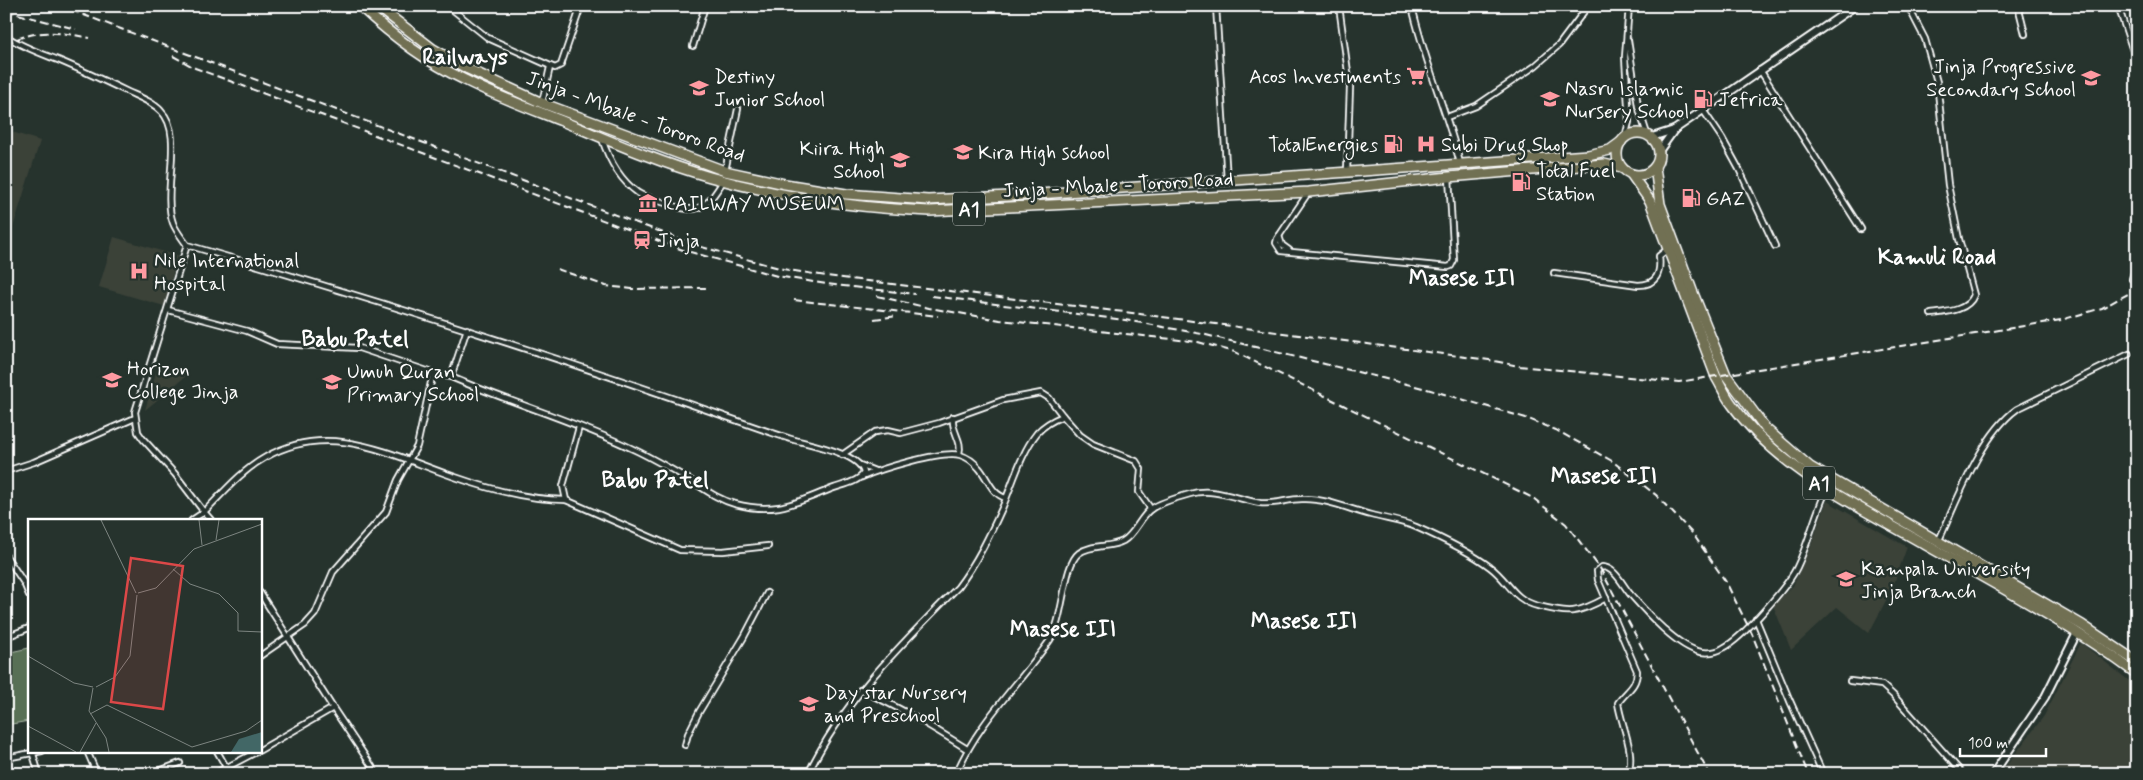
<svg xmlns="http://www.w3.org/2000/svg" width="2143" height="780" font-family="Mynerve,sans-serif">
	<rect width="100%" height="100%" fill="#26332d"/>
	<filter id="ink" filterUnits="userSpaceOnUse"><feTurbulence type="fractalNoise" baseFrequency=".02" numOctaves="2"/><feDisplacementMap in="SourceGraphic" scale="10" xChannelSelector="R" yChannelSelector="G"/><feConvolveMatrix kernelMatrix="1 2 1 2 8 2 1 2 1" color-interpolation-filters="sRGB"/></filter>
	<g filter="url(#ink)">
		<g fill="#3b4239">
			<path d="M6,130L40,141L6,250Z"/>
			<path d="M114,237L178,256L164,306L99,287Z"/>
			<path d="M158,366L175,368V371L186,376L145,410Z"/>
			<path d="M1827,501L1907,547L1892,589L1869,633L1837,607L1791,650L1773,605L1793,586L1810,548Z"/>
			<path d="M2081,643L2137,687V774H2000L2044,716Z"/>
		</g>
		<path fill="#597054" stroke="#acb8aa" d="M29,648V721L6,725V653Z"/>
		<g fill="none" stroke-linecap="round" stroke-linejoin="round">
			<g stroke="#fff" stroke-width="8">
				<g id="street">
					<path d="M448,6L488,38L555,68L561,65L581,6"/>
					<path d="M1216,6L1227,180"/>
					<path d="M1339,6L1350,87L1347,171"/>
					<path d="M1412,6C1424,60 1446,110 1460,163"/>
					<path d="M1908,6L1925,39L1937,82L1948,185L1959,239L1974,295C1968,311 1946,312 1931,314"/>
					<path d="M2018,6L2025,34"/>
					<path d="M2118,6L2137,63"/>
					<path d="M6,36C22,47 40,53 58,60C82,70 105,81 128,92C139,97 153,102 161,111C185,135 161,190 173,223C176,231 182,238 187,245C373,299 558,357 741,422C758,428 775,434 791,439C808,444 860,453 864,473C859,482 842,485 834,488C796,502 778,515 735,504C716,499 702,487 685,477C669,468 652,458 635,450C576,421 511,403 451,377L467,329"/>
					<path d="M1628,40L1638,106L1647,134"/>
					<path d="M693,46L705,6"/>
					<path d="M1760,70L1861,229"/>
					<path d="M542,103L550,67"/>
					<path d="M1703,110L1722,138L1739,169L1775,246"/>
					<path d="M1447,117L1476,106L1535,66L1559,45L1588,6"/>
					<path d="M1625,137L1629,122L1625,57L1629,6"/>
					<path d="M602,139C609,160 620,180 638,193C646,198 658,200 668,204C677,207 688,211 698,208C710,204 717,190 724,180"/>
					<path d="M725,171L738,109"/>
					<path d="M1308,193L1277,239L1276,243L1281,251L1448,267L1451,266L1454,260L1449,177"/>
					<path d="M1279,236L1282,245L1289,250"/>
					<path d="M187,245L135,412L138,432L143,439L175,474L204,512C223,493 242,470 266,457C331,420 393,456 455,477C489,489 529,500 566,500"/>
					<path d="M1554,273L1638,285C1657,285 1661,273 1659,256L1668,249"/>
					<path d="M2132,279L2137,262"/>
					<path d="M168,310L247,331L277,344L359,348L433,373L451,377"/>
					<path d="M953,417C951,432 963,440 959,454"/>
					<path d="M579,427L563,486L566,500L680,550L723,551L768,546"/>
					<path d="M842,455L875,432L888,430L901,433L939,423L1003,400L1041,393L1049,398L1063,416L1080,435L1093,444L1136,461L1141,469L1139,492L1151,509"/>
					<path d="M860,465L875,471"/>
					<path d="M6,471L34,462L135,418"/>
					<path d="M862,477C880,469 942,450 960,455C967,457 974,462 979,468C988,478 991,494 1006,498"/>
					<path d="M192,520L204,512L211,520"/>
					<path d="M1939,540C1958,499 1981,435 2017,409L2129,354"/>
					<path d="M6,556L24,583L29,595"/>
					<path d="M260,593L333,708L377,774"/>
					<path d="M1756,619L1790,701L1823,774"/>
					<path d="M6,637L29,628"/>
					<path d="M260,656L305,625L315,614L333,572L386,512L398,480L417,446L433,373"/>
					<path d="M1850,681L1882,685L1893,695L1963,774"/>
					<path d="M860,690C898,706 932,727 967,749"/>
					<path d="M685,745L688,734L699,712L744,637L767,593"/>
					<path d="M260,750L333,708"/>
					<path d="M87,751L97,774"/>
					<path d="M217,751L230,774"/>
					<path d="M33,754L39,774"/>
					<path d="M6,758L42,751"/>
					<path d="M151,774L180,763"/>
					<path d="M214,774L258,751"/>
					<path d="M808,774C843,700 902,644 958,587C977,562 990,535 1003,506C1013,483 1021,453 1037,433C1044,425 1053,420 1063,416"/>
					<path d="M956,774C979,720 1018,686 1050,640C1064,619 1063,565 1079,553C1091,544 1110,548 1123,541C1135,534 1140,517 1151,509C1161,502 1179,497 1190,494C1214,487 1236,499 1260,503C1275,505 1287,499 1302,499C1325,498 1349,509 1371,515C1386,519 1402,521 1416,527C1441,538 1469,551 1490,567C1509,581 1513,600 1538,606C1570,614 1577,614 1606,598"/>
					<path d="M1627,774C1637,755 1621,725 1618,703C1626,691 1637,687 1637,671L1598,580L1597,571L1602,567C1615,567 1623,586 1631,595C1647,613 1677,647 1701,652C1709,653 1717,652 1723,648C1742,639 1788,586 1797,567C1809,542 1815,514 1827,489"/>
				</g>
			</g>
			<g stroke="#fff" stroke-width="10">
				<g id="secondary">
					<path d="M1652,137L1674,130L1855,6"/>
					<path d="M1659,151L1674,130"/>
					<path d="M1993,774L2045,697L2077,633"/>
				</g>
			</g>
			<g stroke="#fff" stroke-width="12">
				<g id="highway">
					<path d="M360,6C390,34 427,62 465,80C496,96 529,108 562,121C610,141 660,163 710,177C781,197 856,208 930,211L1309,192L1449,177L1604,164L1622,168"/>
					<path d="M377,6L433,49L468,69L542,103L725,171L785,184L846,194L928,200L1009,196L1588,155L1610,150L1621,142"/>
					<circle cx="1638" cy="154" r="21"/>
					<path d="M1655,167L1660,204L1693,293L1726,375L1766,429L1810,467L2082,625L2137,662"/>
					<path d="M1631,174L1650,201L1716,377C1721,385 1725,395 1731,403C1777,468 1852,503 1919,541C1993,583 2069,623 2137,674"/>
				</g>
			</g>
			<use href="#street" stroke="#26332d" stroke-width="4.5"/>
			<use href="#secondary" stroke="#26332d" stroke-width="6"/>
			<use href="#highway" stroke="#716f52" stroke-width="9"/>
			<g stroke="#fff" stroke-width="2" stroke-dasharray="8 4" stroke-linecap="butt">
				<path d="M60,6L698,246L783,269L826,276L1132,313L1489,360L1519,366L1679,382L2061,320L2102,308L2137,289"/>
				<path d="M6,11L76,29"/>
				<path d="M6,45C32,28 62,32 90,38"/>
				<path d="M173,56L195,68L683,250L777,276L826,284L915,294"/>
				<path d="M557,269L606,286L632,289L707,288"/>
				<path d="M877,296L929,308L1000,320L1198,342L1235,352L1533,498L1566,524L1600,568L1709,774"/>
				<path d="M932,296L1125,320L1202,334L1427,389L1526,418L1556,430L1612,461L1656,495L1693,534L1726,582L1752,634L1808,774"/>
				<path d="M794,300L938,316"/>
				<path d="M874,319L897,316"/>
			</g>
		</g>
	</g>
	<defs>
		<g id="supermarket-bare" transform="scale(1.5)"><path d="M-6-5.5h2.5l.6 2H6L4.5 2H-2.5L-4.4-4H-6ZM-1.5 3.2a1.3 1.3 0 1 0 .1 0ZM3 3.2a1.3 1.3 0 1 0 .1 0Z" fill="#ff9aa2" stroke="#26332d" stroke-width="2.5" paint-order="stroke"/></g>
		<g id="school-bare" transform="scale(1.5)"><path d="M0-5L7-2L0 1L-7-2ZM-4 1L0 2.5L4 1V4Q0 6-4 4Z" fill="#ff9aa2" stroke="#26332d" stroke-width="2.5" paint-order="stroke"/></g>
		<g id="fuel-bare" transform="scale(1.5)"><path d="M-5.5-6h7V0h2V4h1.3V-2.5L3-4.5l.8-.8L6-3V5H2.5V1h-1V6h-7ZM-4.2-4.7v3.2H.2V-4.7Z" fill="#ff9aa2" stroke="#26332d" stroke-width="2.5" paint-order="stroke"/></g>
		<g id="hospital-bare" transform="scale(1.5)"><path d="M-5-5h3v3.5h4V-5h3V5h-3V1.5h-4V5h-3Z" fill="#ff9aa2" stroke="#26332d" stroke-width="2.5" paint-order="stroke"/></g>
		<g id="museum-bare" transform="scale(1.5)"><path d="M0-6L6-3V-2H-6V-3ZM-5-1h2V3h-2ZM-1-1h2V3h-2ZM3-1h2V3H3ZM-6 4H6V6H-6Z" fill="#ff9aa2" stroke="#26332d" stroke-width="2.5" paint-order="stroke"/></g>
		<g id="station-bare" transform="scale(1.5)"><path d="M-3-6H3Q5-6 5-4V2Q5 4 3 4L4.5 6H3L1.5 4h-3L-3 6H-4.5L-3 4Q-5 4-5 2V-4Q-5-6-3-6ZM-3.5-4v3h7v-3ZM-3.5 1v1.5H-2V1ZM2 1v1.5H3.5V1Z" fill="#ff9aa2" stroke="#26332d" stroke-width="2.5" paint-order="stroke"/></g>
		<g id="university-bare" transform="scale(1.5)"><path d="M0-5L7-2L0 1L-7-2ZM-4 1L0 2.5L4 1V4Q0 6-4 4Z" fill="#ff9aa2" stroke="#26332d" stroke-width="2.5" paint-order="stroke"/></g>
	</defs>
	<g fill-rule="evenodd">
		<use href="#supermarket-bare" x="1416" y="76"/>
		<use href="#school-bare" x="2091" y="78"/>
		<use href="#school-bare" x="699" y="88"/>
		<use href="#school-bare" x="1550" y="99"/>
		<use href="#fuel-bare" x="1703" y="99"/>
		<use href="#fuel-bare" x="1393" y="144"/>
		<use href="#hospital-bare" x="1426" y="144"/>
		<use href="#school-bare" x="963" y="152"/>
		<use href="#school-bare" x="900" y="160"/>
		<use href="#fuel-bare" x="1521" y="182"/>
		<use href="#fuel-bare" x="1691" y="198"/>
		<use href="#museum-bare" x="648" y="203"/>
		<use href="#station-bare" x="642" y="240"/>
		<use href="#hospital-bare" x="139" y="271"/>
		<use href="#school-bare" x="112" y="380"/>
		<use href="#school-bare" x="332" y="382"/>
		<use href="#university-bare" x="1846" y="579"/>
		<use href="#school-bare" x="809" y="704"/>
	</g>
	<g text-anchor="middle" stroke-width="5" stroke-linejoin="round" paint-order="stroke">
		<g fill="#26332d" stroke="#bec2c0" stroke-width="1">
			<rect x="953" y="192.5" width="32" height="33" rx="4"/>
			<rect x="1803" y="466.5" width="32" height="33" rx="4"/>
		</g>
		<g font-size="19" font-weight="bold" fill="#fff">
			<text x="969" y="216">A1</text>
			<text x="1819" y="490">A1</text>
		</g>
		<g font-size="20" fill="#fff" stroke="#26332d" text-anchor="start">
			<text x="2076" y="73" text-anchor="end">Jinja Progressive<tspan x="2076" dy="23">Secondary School</tspan></text>
			<text x="714" y="83">Destiny<tspan x="714" dy="23">Junior School</tspan></text>
			<text x="1401" y="83" text-anchor="end">Acos Investments</text>
			<text x="1565" y="95">Nasru Islamic<tspan x="1565" dy="23">Nursery School</tspan></text>
			<text x="1718" y="106">Jefrica</text>
			<text x="1378" y="151" text-anchor="end">TotalEnergies</text>
			<text x="1441" y="151">Subi Drug Shop</text>
			<text x="885" y="155" text-anchor="end">Kiira High<tspan x="885" dy="23">School</tspan></text>
			<text x="978" y="159">Kira High school</text>
			<text x="1536" y="177">Total Fuel<tspan x="1536" dy="23">Station</tspan></text>
			<text x="1706" y="205">GAZ</text>
			<text x="663" y="210">RAILWAY MUSEUM</text>
			<text x="657" y="247">Jinja</text>
			<text x="154" y="267">Nile International<tspan x="154" dy="23">Hospital</tspan></text>
			<text x="127" y="375">Horizon<tspan x="127" dy="23">College Jinja</tspan></text>
			<text x="347" y="378">Umuh Quran<tspan x="347" dy="23">Primary School</tspan></text>
			<text x="1861" y="575">Kampala University<tspan x="1861" dy="23">Jinja Branch</tspan></text>
			<text x="824" y="699">Day star Nursery<tspan x="824" dy="23">and Preschool</tspan></text>
		</g>
		<g font-size="20" fill="#fff" stroke="#26332d">
			<text transform="translate(636 116) rotate(20)" y="7">Jinja - Mbale - Tororo Road</text>
			<text transform="translate(1118 184) rotate(-3)" y="7">Jinja - Mbale - Tororo Road</text>
		</g>
		<g font-size="22" font-weight="bold" fill="#fff" stroke="#26332d">
			<text x="465" y="64">Railways</text>
			<text x="1937" y="264">Kamuli Road</text>
			<text x="1462" y="285">Masese III</text>
			<text x="355" y="346">Babu Patel</text>
			<text x="1604" y="483">Masese III</text>
			<text x="655" y="487">Babu Patel</text>
			<text x="1304" y="628">Masese III</text>
			<text x="1063" y="636">Masese III</text>
		</g>
	</g>
	<g transform="translate(28 519)">
		<rect width="234" height="234" fill="#26332d"/>
		<path d="M234,213V233H203L211,220Z" fill="#426766"/>
		<path fill="none" stroke="#7d8581" stroke-width="1" d="M73,1L108,74M171,1L174,26M188,21L191,1M145,50L162,65L191,75L210,94V112L234,113M110,74L128,69L166,30L234,5M0,137L46,164L65,168M68,168L87,158L102,137L109,76M65,169L61,192L78,219L81,233M62,195L79,186L164,228L218,212L234,201M0,207L48,233M52,233L68,204"/>
		<path fill="#dc4848" fill-opacity="0.15" stroke="#dc4848" stroke-width="2.5" d="M103,39L155,47L135,190L83,183Z"/>
		<rect width="234" height="234" fill="none" stroke="#fff" stroke-width="2.5"/>
	</g>
	<rect width="2143" height="780" fill="none" stroke="#26332d" stroke-width="25"/>
	<rect x="12" y="12" width="2118" height="755" fill="none" stroke="#fff" stroke-width="2" filter="url(#ink)"/>
	<path d="M1960 748v8h86v-8" fill="none" stroke="#ffffff" stroke-width="2.5"/>
	<text x="1968" y="748" font-size="15" fill="#ffffff" stroke="#26332d" stroke-width="4" paint-order="stroke">100 m</text>
</svg>
